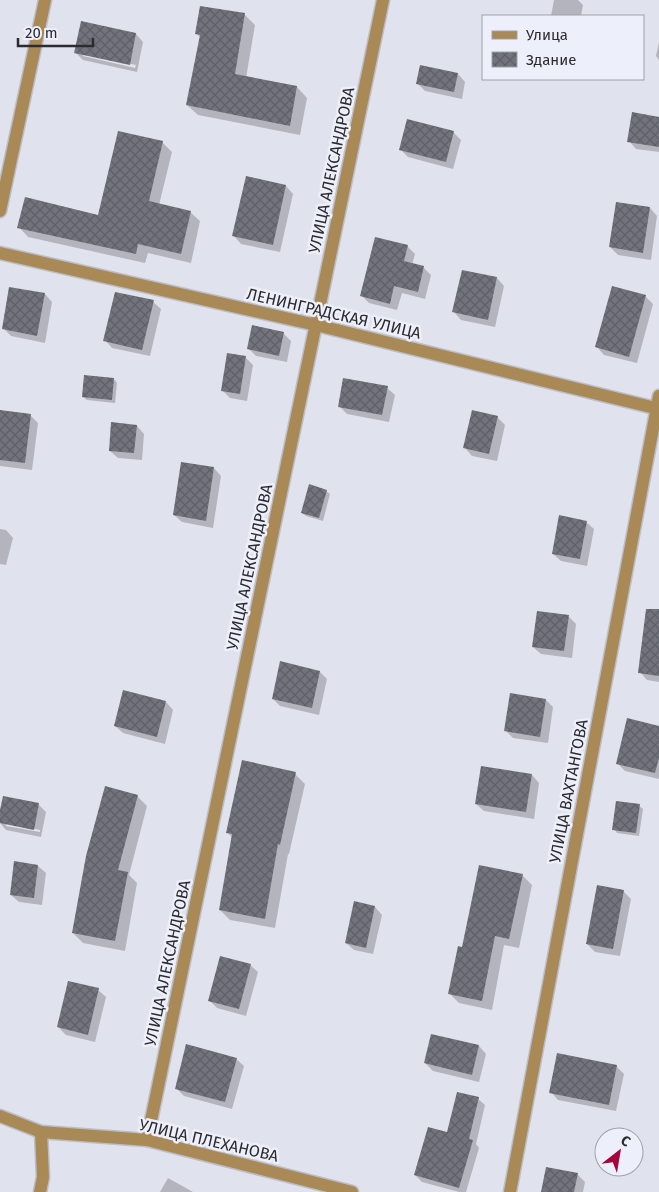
<svg xmlns="http://www.w3.org/2000/svg" width="659" height="1192" font-family="'Fira Sans',sans-serif">
	<defs>
		<pattern id="building-cross-hatch" width="8" height="8" patternUnits="userSpaceOnUse" patternTransform="scale(1.25)"><rect width="8" height="8" fill="#72747d"/><path d="M0 0l8 8M0 8l8-8" fill="none" stroke="#5e5f67"/></pattern>
	</defs>
	<rect width="100%" height="100%" fill="#e0e2ed"/>
	<g fill="#0003" fill-rule="evenodd">
		<path d="M554,0H578L583,5L581,16H551Z"/>
		<path d="M245,15L255,25L246,78L297,87L307,98L300,135L198,115L187,105L201,38L197,34Z"/>
		<path d="M82,22L136,34L143,42L137,72L83,60L76,53ZM83,54L136,65L135,68L83,56Z"/>
		<path d="M659,42V60L656,56Z"/>
		<path d="M420,66L458,74L465,82L462,99L425,91L417,83Z"/>
		<path d="M659,118V152L636,149L629,141Z"/>
		<path d="M453,132L461,140L453,169L408,157L400,149Z"/>
		<path d="M162,142L172,152L159,205L190,212L200,221L191,263L148,253L145,263L28,237L19,227L99,216Z"/>
		<path d="M286,186L293,194L280,252L241,244L234,236Z"/>
		<path d="M650,208L657,216L651,260L618,255L610,247Z"/>
		<path d="M407,246L415,254L412,265L424,268L431,275L425,299L402,293L397,310L369,303L361,295Z"/>
		<path d="M497,278L504,286L495,327L461,320L454,312Z"/>
		<path d="M45,294L52,302L45,343L11,336L3,328Z"/>
		<path d="M645,296L653,304L637,363L604,355L597,347Z"/>
		<path d="M153,302L161,309L150,356L112,348L105,340Z"/>
		<path d="M284,334L291,341L287,362L256,356L248,348Z"/>
		<path d="M245,357L253,365L247,401L230,398L222,390Z"/>
		<path d="M114,379L117,383L115,403L87,400L83,397Z"/>
		<path d="M387,388L395,395L389,422L347,414L339,406Z"/>
		<path d="M0,412L30,415L38,423L32,470L0,466Z"/>
		<path d="M497,417L505,425L497,461L472,456L465,448Z"/>
		<path d="M137,426L144,434L142,460L118,458L110,451Z"/>
		<path d="M214,468L221,476L213,528L182,522L174,515Z"/>
		<path d="M326,491L330,494L323,521L306,516L302,513Z"/>
		<path d="M586,522L594,529L587,566L561,561L553,554Z"/>
		<path d="M0,529L6,530L13,538L6,565L0,564Z"/>
		<path d="M569,617L576,624L572,658L541,654L533,647Z"/>
		<path d="M659,639V682L647,680L640,672Z"/>
		<path d="M320,672L327,679L319,715L280,706L273,699Z"/>
		<path d="M124,692L166,702L173,710L165,744L123,733L115,726Z"/>
		<path d="M546,700L553,707L548,743L513,738L505,730Z"/>
		<path d="M659,728V779L625,771L617,763Z"/>
		<path d="M295,774L305,784L289,854H288L275,928L230,920L220,910L233,838L227,832Z"/>
		<path d="M532,775L539,783L534,819L484,811L476,804Z"/>
		<path d="M137,796L147,806L129,875L137,883L125,951L83,943L73,933Z"/>
		<path d="M38,804L46,812L41,837L6,830L0,823V816ZM6,823L40,830V832L6,826Z"/>
		<path d="M639,806L643,809L639,836L617,833L614,829Z"/>
		<path d="M15,863L38,866L46,873L42,905L19,902L11,895Z"/>
		<path d="M522,875L532,885L519,948L504,945L492,1010L459,1003L449,993L463,949Z"/>
		<path d="M623,891L631,899L620,956L595,952L587,944Z"/>
		<path d="M355,903L375,907L382,915L373,954L354,950L346,943Z"/>
		<path d="M250,965L258,972L246,1016L217,1008L209,1000Z"/>
		<path d="M98,990L106,997L95,1042L66,1035L58,1027Z"/>
		<path d="M479,1046L486,1054L479,1082L433,1071L425,1063Z"/>
		<path d="M236,1059L244,1066L232,1109L184,1096L176,1088Z"/>
		<path d="M616,1066L624,1074L616,1111L558,1100L551,1092Z"/>
		<path d="M478,1099L485,1105L476,1144L479,1148L466,1192H459L422,1182L415,1175Z"/>
		<path d="M577,1174L585,1182L583,1192H542Z"/>
		<path d="M168,1178L193,1192H160Z"/>
	</g>
	<g fill="url(#building-cross-hatch)">
		<path d="M200,6L245,13L235,74L297,86L290,126L186,105L200,35L195,34Z"/>
		<path d="M81,21L136,33L130,65L74,53Z"/>
		<path d="M420,65L458,73L454,92L416,84Z"/>
		<path d="M632,112L659,117V147L627,142Z"/>
		<path d="M407,119L454,131L446,162L399,150Z"/>
		<path d="M118,131L163,141L149,201L191,211L181,254L138,244L136,254L17,228L25,197L98,215Z"/>
		<path d="M246,176L286,185L273,245L232,236Z"/>
		<path d="M616,202L650,207L643,253L609,247Z"/>
		<path d="M375,237L408,245L404,261L424,266L418,292L394,286L390,304L360,296Z"/>
		<path d="M462,270L497,277L488,320L452,312Z"/>
		<path d="M612,286L646,295L629,357L595,347Z"/>
		<path d="M9,287L45,293L37,336L2,329Z"/>
		<path d="M115,292L154,300L142,350L103,341Z"/>
		<path d="M252,325L284,332L279,356L247,349Z"/>
		<path d="M227,353L246,356L240,394L221,391Z"/>
		<path d="M84,375L114,378L112,400L82,397Z"/>
		<path d="M343,378L388,386L382,415L338,407Z"/>
		<path d="M0,410L31,414L25,463L0,460Z"/>
		<path d="M472,410L498,416L489,454L463,448Z"/>
		<path d="M111,422L137,425L134,453L109,451Z"/>
		<path d="M181,462L214,467L206,521L173,515Z"/>
		<path d="M309,484L327,490L319,518L301,513Z"/>
		<path d="M559,515L587,521L580,559L552,554Z"/>
		<path d="M646,609H659V676L638,673Z"/>
		<path d="M537,611L569,615L564,651L532,647Z"/>
		<path d="M280,661L320,671L312,708L272,699Z"/>
		<path d="M123,690L166,701L157,737L114,726Z"/>
		<path d="M510,693L546,699L540,737L504,731Z"/>
		<path d="M627,718L659,726V758L655,773L616,764Z"/>
		<path d="M242,760L296,772L280,845L278,844L265,919L219,910L232,834L226,833Z"/>
		<path d="M481,766L532,774L526,812L475,804Z"/>
		<path d="M105,786L138,795L118,870L128,872L115,941L72,933L86,856Z"/>
		<path d="M3,796L39,803L34,830L0,823V810Z"/>
		<path d="M616,801L640,804L636,833L612,830Z"/>
		<path d="M14,861L38,865L34,898L10,895Z"/>
		<path d="M479,865L523,874L509,939L495,936L482,1001L448,994L458,946L462,947Z"/>
		<path d="M597,885L624,890L613,949L586,944Z"/>
		<path d="M354,901L375,906L366,948L345,943Z"/>
		<path d="M220,956L251,964L239,1009L208,1001Z"/>
		<path d="M68,981L99,988L88,1035L57,1027Z"/>
		<path d="M431,1034L479,1045L472,1075L424,1063Z"/>
		<path d="M186,1044L237,1058L225,1102L175,1089Z"/>
		<path d="M557,1053L617,1065L609,1105L549,1093Z"/>
		<path d="M457,1092L479,1097L469,1139L473,1140L459,1188L414,1175L428,1127L447,1132Z"/>
		<path d="M546,1167L578,1173L574,1192H541Z"/>
	</g>
	<g fill="none" stroke-linecap="round" stroke-linejoin="round">
		<g stroke="#bcbec7" stroke-width="15">
			<g id="minor">
				<path d="M0,211L45,0"/>
				<path d="M0,253L316,325L659,409"/>
				<path d="M0,1116L41,1132L147,1140L352,1192"/>
				<path d="M147,1140L383,0"/>
				<path d="M40,1192L43,1177L41,1132"/>
				<path d="M510,1192L659,396"/>
			</g>
		</g>
		<use href="#minor" stroke="#a98955" stroke-width="12"/>
	</g>
	<g text-anchor="middle" stroke-width="5" stroke-linejoin="round" paint-order="stroke">
		<g font-size="16" fill="#2b2c30" stroke="#edeffa">
			<text transform="translate(331 170) rotate(-78)" y="6">УЛИЦА АЛЕКСАНДРОВА</text>
			<text transform="translate(334 313) rotate(13)" y="6">ЛЕНИНГРАДСКАЯ УЛИЦА</text>
			<text transform="translate(249 567) rotate(-78)" y="6">УЛИЦА АЛЕКСАНДРОВА</text>
			<text transform="translate(568 791) rotate(-79)" y="6">УЛИЦА ВАХТАНГОВА</text>
			<text transform="translate(167 963) rotate(-78)" y="6">УЛИЦА АЛЕКСАНДРОВА</text>
			<text transform="translate(209 1140) rotate(13)" y="6">УЛИЦА ПЛЕХАНОВА</text>
		</g>
	</g>
	<rect x="482" y="15" width="162" height="65" fill="#edeffa" stroke="#9fa1a9"/>
	<rect x="492" y="31" width="25" height="8" fill="#a98955" stroke="#9fa1a9"/>
	<text x="526" y="40" font-size="15" fill="#2b2c30">Улица</text>
	<rect x="492" y="52" width="25" height="15" fill="url(#building-cross-hatch)" stroke="#9fa1a9"/>
	<text x="526" y="65" font-size="15" fill="#2b2c30">Здание</text>
	<g transform="translate(619 1152) rotate(31)"><circle r="24" fill="#edeffa" stroke="#9fa1a9"/>
	<path d="M0-4L9 19L0 12L-9 19Z" fill="#a20540"/>
	<text y="-8" font-size="14" font-weight="bold" text-anchor="middle" fill="#2b2c30">С</text>
	</g>
	<path d="M18 38v8h75v-8" fill="none" stroke="#2b2c30" stroke-width="2.5"/>
	<text x="25" y="38" font-size="15" fill="#2b2c30" stroke="#edeffa" stroke-width="4" paint-order="stroke">20 m</text>
</svg>
